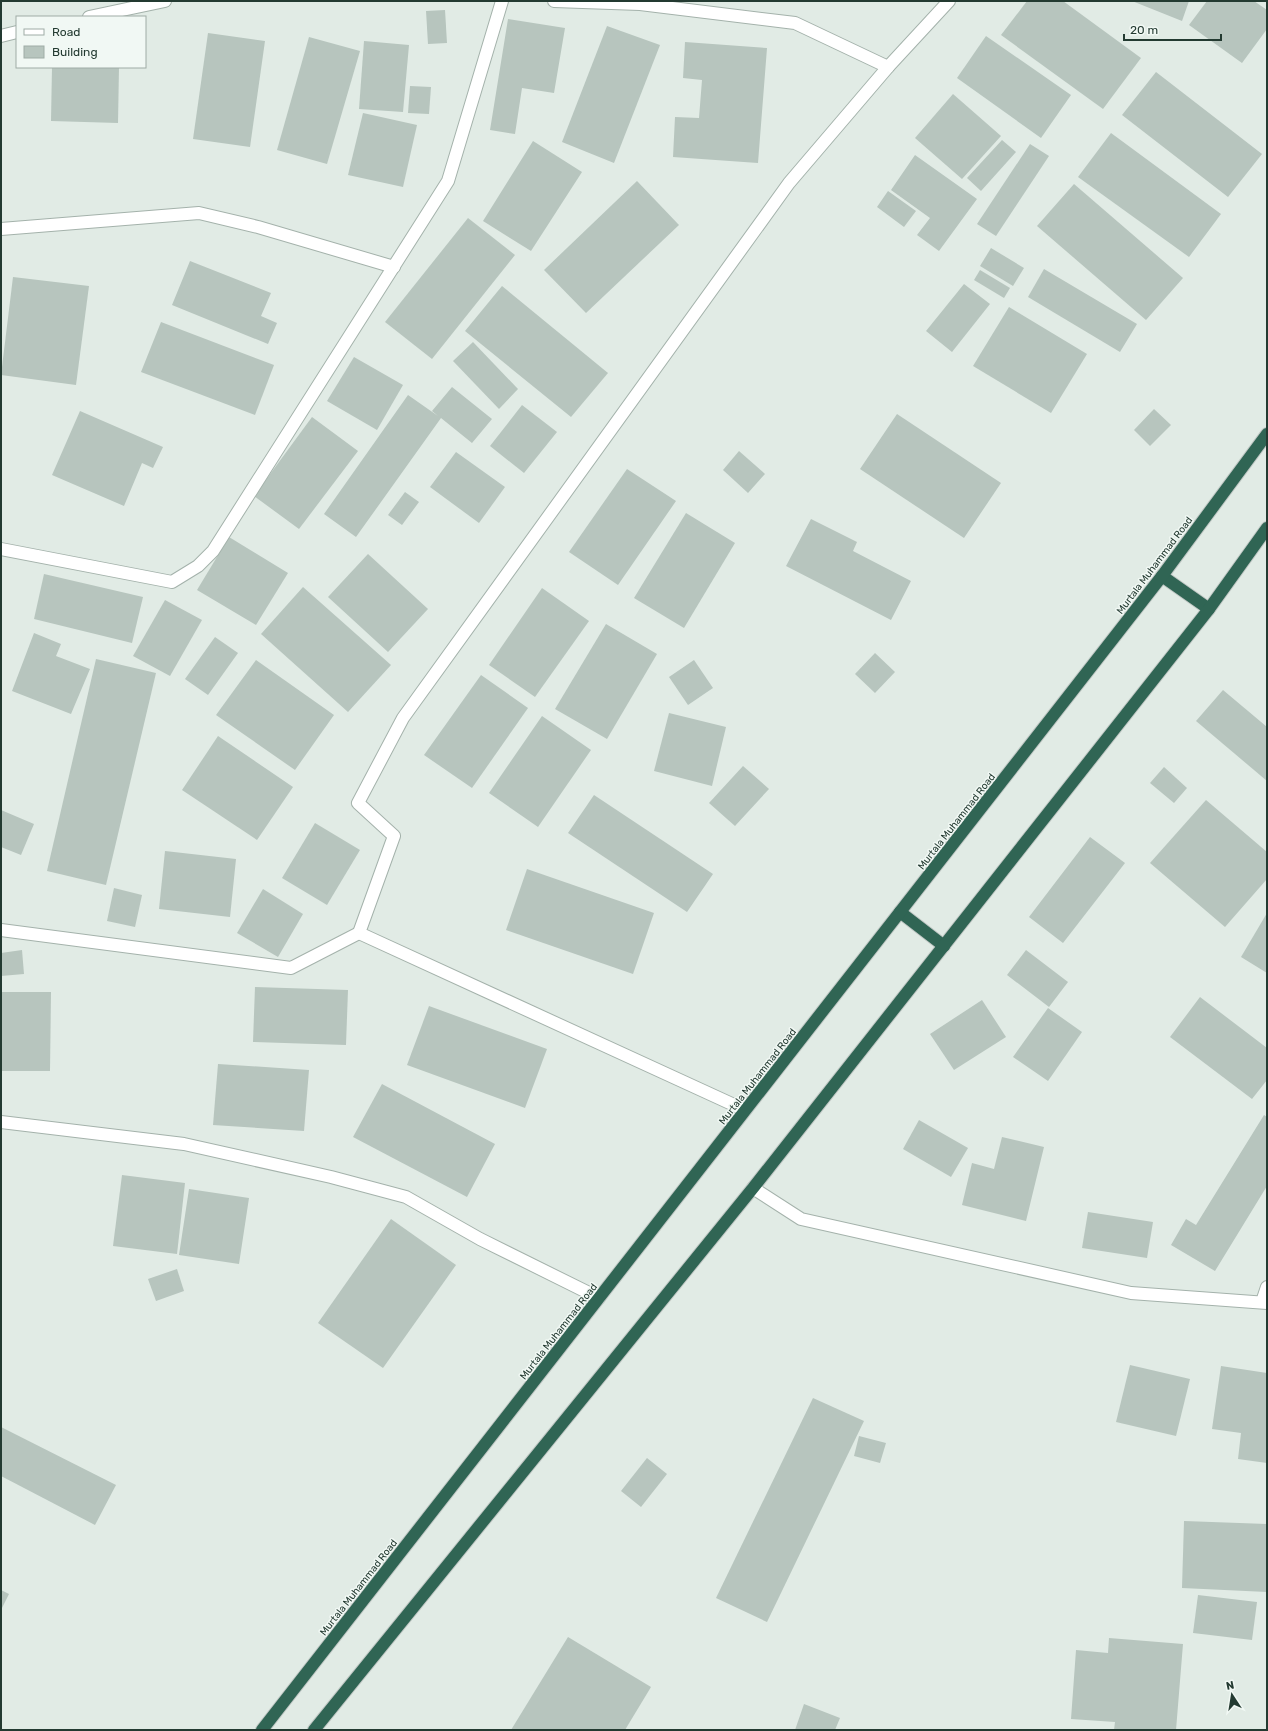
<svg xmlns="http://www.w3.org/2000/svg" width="1268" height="1731" font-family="Rubik,sans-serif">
	<rect width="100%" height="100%" fill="#e1ebe5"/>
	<g fill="#b7c5be">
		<path d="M1027,1H1063L1141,58L1103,109L1001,35Z"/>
		<path d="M1132,1H1189L1182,21Z"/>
		<path d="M1207,1H1254L1267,10V29L1242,63L1189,25Z"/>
		<path d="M445,10L447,43L428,44L426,11Z"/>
		<path d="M508,19L565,28L554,93L522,88L515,134L490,130Z"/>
		<path d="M607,26L660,45L614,163L562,142Z"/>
		<path d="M208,33L265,41L250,147L193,139Z"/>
		<path d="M986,36L1071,95L1041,138L957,78Z"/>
		<path d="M309,37L360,51L327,164L277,150Z"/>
		<path d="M364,41L409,45L403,112L359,109Z"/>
		<path d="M685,42L767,48L758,163L673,157L675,117L699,118L702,80L683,78Z"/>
		<path d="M52,67H119L118,123L51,121Z"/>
		<path d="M1156,72L1262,154L1228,197L1122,115Z"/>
		<path d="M410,86L431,87L429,114L408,113Z"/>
		<path d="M953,94L1001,136L962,179L915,138Z"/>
		<path d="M363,113L417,125L403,187L348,175Z"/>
		<path d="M1111,133L1221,214L1189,257L1078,177Z"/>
		<path d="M1002,140L1016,152L981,191L967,178Z"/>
		<path d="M533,141L582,172L531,251L483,221Z"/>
		<path d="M1030,144L1049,156L996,236L977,224Z"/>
		<path d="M915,155L977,199L939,251L917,235L930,218L891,190Z"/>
		<path d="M637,181L679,225L586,313L544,270Z"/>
		<path d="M1074,184L1183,278L1146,320L1037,226Z"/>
		<path d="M888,191L916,211L904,227L877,207Z"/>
		<path d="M468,218L515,255L432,359L385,322Z"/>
		<path d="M991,248L1024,268L1013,286L980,266Z"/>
		<path d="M190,261L271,293L261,316L277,323L268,344L172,305Z"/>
		<path d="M1044,269L1137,324L1120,352L1028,297Z"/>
		<path d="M980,270L1010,288L1004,298L974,280Z"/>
		<path d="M13,277L89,286L76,385L1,375Z"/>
		<path d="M964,284L990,304L952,352L926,331Z"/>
		<path d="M502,286L608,373L571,417L465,331Z"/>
		<path d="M1009,307L1087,354L1051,413L973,366Z"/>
		<path d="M161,322L274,365L255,415L141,372Z"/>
		<path d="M473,342L518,389L499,409L453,361Z"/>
		<path d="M354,357L403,385L377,430L327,401Z"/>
		<path d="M452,387L492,419L472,443L441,418L356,537L324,514L408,395L438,416L432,411Z"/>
		<path d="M522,405L557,432L524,473L490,446Z"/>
		<path d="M1154,409L1171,425L1150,446L1134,430Z"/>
		<path d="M80,411L163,447L153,468L142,463L124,506L52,475Z"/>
		<path d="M897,414L1001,483L964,538L860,469Z"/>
		<path d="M312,417L358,451L299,529L254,496Z"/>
		<path d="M739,451L765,474L748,493L723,470Z"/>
		<path d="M456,452L505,487L479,523L430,487Z"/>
		<path d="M627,469L676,501L618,585L569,552Z"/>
		<path d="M405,492L419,502L402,525L388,515Z"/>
		<path d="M686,513L735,543L684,628L634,598Z"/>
		<path d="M811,519L857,542L853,551L911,581L891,620L786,566Z"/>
		<path d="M229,537L288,573L256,625L197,590Z"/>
		<path d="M368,554L428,609L388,652L328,597Z"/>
		<path d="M44,574L143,597L132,643L34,619Z"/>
		<path d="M303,587L391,665L348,712L261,634Z"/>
		<path d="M542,588L589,621L535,697L489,665Z"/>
		<path d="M165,600L202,620L170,676L133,656Z"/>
		<path d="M606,624L657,654L607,739L555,709Z"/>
		<path d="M34,633L61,644L56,656L90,669L71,714L12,691Z"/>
		<path d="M215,637L238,653L208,695L185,679Z"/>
		<path d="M875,653L895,672L875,693L855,674Z"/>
		<path d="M96,659L156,673L106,885L47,871Z"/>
		<path d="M256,660L334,715L295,770L216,715Z"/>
		<path d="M694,660L713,688L688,705L669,677Z"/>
		<path d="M481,675L528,708L472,788L424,755Z"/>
		<path d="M1223,690L1267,727V781L1196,721Z"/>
		<path d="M669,713L726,727L712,786L654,771Z"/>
		<path d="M542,716L591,750L538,827L489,793Z"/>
		<path d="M218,736L293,787L257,840L182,790Z"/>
		<path d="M743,766L769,789L735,826L709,803Z"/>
		<path d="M1164,767L1187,788L1174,803L1150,783Z"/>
		<path d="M594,795L713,874L687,912L568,833Z"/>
		<path d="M1206,800L1267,852V879L1225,927L1150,863Z"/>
		<path d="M1,810L34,824L21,855L1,847Z"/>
		<path d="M315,823L360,850L327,905L282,878Z"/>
		<path d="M1090,837L1125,863L1063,943L1029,917Z"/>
		<path d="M165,851L236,859L230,917L159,909Z"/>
		<path d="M527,869L654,913L633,974L506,930Z"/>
		<path d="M114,888L142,895L135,927L107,921Z"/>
		<path d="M263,889L303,914L278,957L237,933Z"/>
		<path d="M1267,913V973L1241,957Z"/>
		<path d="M22,950L24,974L1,976V953Z"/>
		<path d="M1026,950L1068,982L1049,1007L1007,975Z"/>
		<path d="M255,987L348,990L346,1045L253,1042Z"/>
		<path d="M1,992H51L50,1071H1Z"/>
		<path d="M1200,997L1267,1048V1080L1252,1099L1170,1037Z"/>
		<path d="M982,1000L1006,1037L954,1070L930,1034Z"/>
		<path d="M429,1006L547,1049L525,1108L407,1065Z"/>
		<path d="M1048,1008L1082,1032L1048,1081L1013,1057Z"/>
		<path d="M218,1064L309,1070L304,1131L213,1125Z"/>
		<path d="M382,1084L495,1144L467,1197L353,1137Z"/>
		<path d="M1264,1115L1267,1117V1186L1215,1271L1171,1245L1186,1219L1196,1225Z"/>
		<path d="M919,1120L968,1148L951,1177L903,1149Z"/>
		<path d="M1002,1137L1044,1147L1026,1221L962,1205L972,1163L994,1169Z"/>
		<path d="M122,1175L185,1183L177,1254L113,1246Z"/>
		<path d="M189,1189L249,1198L239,1264L179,1255Z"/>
		<path d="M1088,1212L1153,1222L1147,1258L1082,1248Z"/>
		<path d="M391,1219L456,1265L383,1368L318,1323Z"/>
		<path d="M177,1269L184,1291L156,1301L148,1279Z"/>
		<path d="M1130,1365L1190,1379L1176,1436L1116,1422Z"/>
		<path d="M1221,1366L1267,1373V1463L1238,1459L1241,1433L1212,1429Z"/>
		<path d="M813,1398L864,1421L767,1622L716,1598Z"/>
		<path d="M1,1427L116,1485L95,1525L1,1476Z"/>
		<path d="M859,1436L886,1443L880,1463L854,1456Z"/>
		<path d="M647,1458L667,1474L641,1507L621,1491Z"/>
		<path d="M1184,1521L1267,1524V1592L1182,1588Z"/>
		<path d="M1,1590L9,1594L1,1610Z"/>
		<path d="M1198,1595L1257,1602L1252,1640L1193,1633Z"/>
		<path d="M568,1637L651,1687L625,1730H511Z"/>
		<path d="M1109,1638L1183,1644L1176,1730H1114L1115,1722L1071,1719L1076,1650L1108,1653Z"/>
		<path d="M804,1704L840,1718L835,1730H795Z"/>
	</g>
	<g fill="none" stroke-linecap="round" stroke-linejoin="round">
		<g stroke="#a4b2ab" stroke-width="14">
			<g id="street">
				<path d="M554,1L640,4L795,23L888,67"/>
				<path d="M89,17L165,1"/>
				<path d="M1,36L17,32"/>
				<path d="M1,229L199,213L258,227L394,267"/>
				<path d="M1,549L172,582L198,566L213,551L448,181L502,1"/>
				<path d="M1,930L291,968L359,933"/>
				<path d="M745,1110L359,933L394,836L358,803L403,718L789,183L888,67L949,1"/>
				<path d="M1,1122L184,1144L331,1177L406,1197L480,1239L599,1298"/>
				<path d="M753,1188L801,1219L1131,1293L1267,1303"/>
				<path d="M1262,1302L1267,1287"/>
			</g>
		</g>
		<g stroke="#c1c8c5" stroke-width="14">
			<g id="highway">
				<path d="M1162,576L1209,609"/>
				<path d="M900,912L944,946"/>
				<path d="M262,1730L1162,576L1267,434"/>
				<path d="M314,1730L753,1188L1209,609L1267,528"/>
			</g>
		</g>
		<use href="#street" stroke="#fff" stroke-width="12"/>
		<use href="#highway" stroke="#306554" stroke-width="12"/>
	</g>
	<g text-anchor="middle" stroke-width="3" stroke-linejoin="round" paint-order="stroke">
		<g font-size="10" fill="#233a31" stroke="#f1f8f4">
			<text transform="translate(1154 565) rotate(-53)" y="4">Murtala Muhammad Road</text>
			<text transform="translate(956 821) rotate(-52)" y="4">Murtala Muhammad Road</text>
			<text transform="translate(757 1076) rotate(-52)" y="4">Murtala Muhammad Road</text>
			<text transform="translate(558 1331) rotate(-52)" y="4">Murtala Muhammad Road</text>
			<text transform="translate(358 1587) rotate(-52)" y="4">Murtala Muhammad Road</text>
		</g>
	</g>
	<rect width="1268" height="1731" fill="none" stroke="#233a31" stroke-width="4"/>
	<rect x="16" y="16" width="130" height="52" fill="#f1f8f4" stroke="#9faca6"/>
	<rect x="24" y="29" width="20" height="6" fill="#ffffff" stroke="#9faca6"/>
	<text x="52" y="36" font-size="12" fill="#233a31">Road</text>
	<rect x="24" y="46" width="20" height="12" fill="#b7c5be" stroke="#9faca6"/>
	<text x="52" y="56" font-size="12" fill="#233a31">Building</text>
	<g transform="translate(1232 1695) rotate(348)" stroke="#f1f8f4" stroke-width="3" paint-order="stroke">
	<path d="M0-3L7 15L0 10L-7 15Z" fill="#233a31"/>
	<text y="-6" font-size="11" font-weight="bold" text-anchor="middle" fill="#233a31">N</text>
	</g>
	<path d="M1124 34v6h97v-6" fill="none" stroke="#233a31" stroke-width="2"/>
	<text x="1130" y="34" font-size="12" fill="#233a31" stroke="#f1f8f4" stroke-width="3" paint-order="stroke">20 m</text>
</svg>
